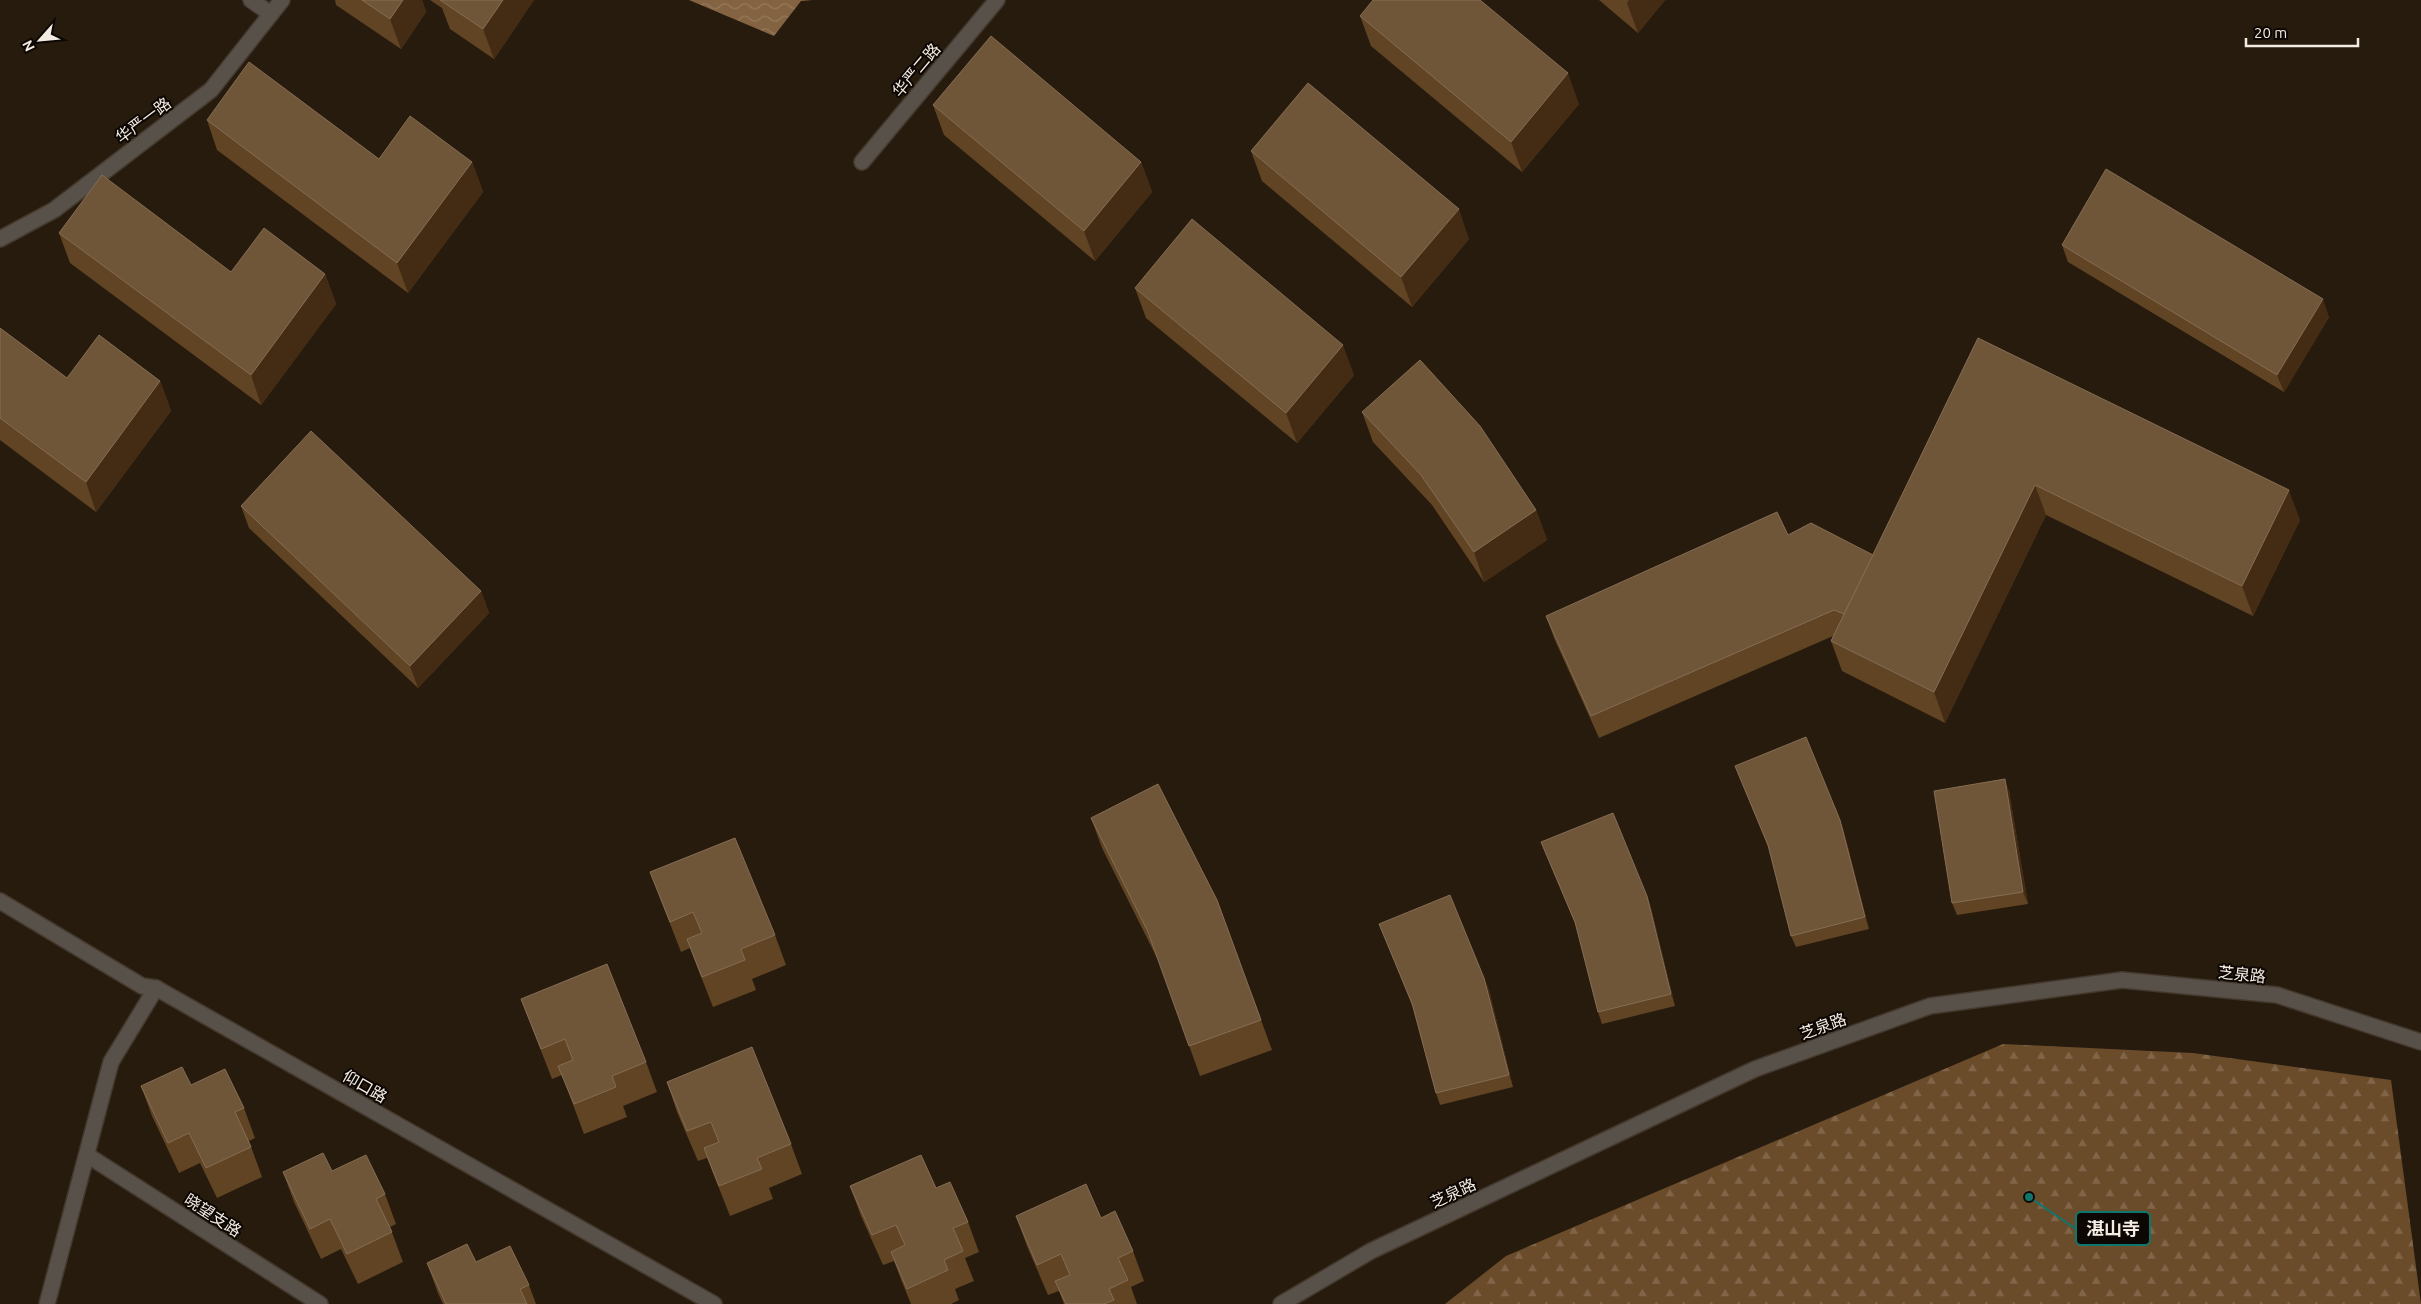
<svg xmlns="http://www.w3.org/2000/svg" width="2421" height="1304" font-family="Ubuntu,'Noto Sans SC',sans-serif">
	<defs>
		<pattern id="forest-firs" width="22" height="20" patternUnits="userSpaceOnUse" patternTransform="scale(1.25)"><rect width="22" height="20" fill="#6a4b2a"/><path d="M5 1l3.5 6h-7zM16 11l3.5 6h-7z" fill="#806549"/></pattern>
		<pattern id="water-waves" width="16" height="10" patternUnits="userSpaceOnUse" patternTransform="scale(1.25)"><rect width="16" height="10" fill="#836341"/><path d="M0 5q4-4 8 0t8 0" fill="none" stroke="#957a5c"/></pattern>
	</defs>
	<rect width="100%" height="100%" fill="#271b0e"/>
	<path fill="url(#forest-firs)" d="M2003,1044L2193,1053L2391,1080L2421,1304H1445L1506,1256Z"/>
	<path fill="url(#water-waves)" d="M689,0H813L801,1L774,36Z"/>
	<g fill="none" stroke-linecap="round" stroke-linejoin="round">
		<g stroke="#44382c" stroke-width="18">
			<g id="minor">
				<path d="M251,0L271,14"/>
				<path d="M862,162L997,0"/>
				<path d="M0,239L54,210L211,90L282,0"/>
				<path d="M0,901L142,986L156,988L714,1304"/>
				<path d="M87,1155L320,1304"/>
				<path d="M47,1304L111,1062L156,988"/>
				<path d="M1281,1304L1371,1251L1755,1069L1930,1006L2122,980L2277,995L2421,1042"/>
			</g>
		</g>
		<use href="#minor" stroke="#57514a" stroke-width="15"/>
	</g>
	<g fill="#604424">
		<path d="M335,0H422L426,12L401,49L336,5Z"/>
		<path d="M430,0H534L494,59L450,29L442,8Z"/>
		<path d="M1599,0H1665L1638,33Z"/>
		<path d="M1360,16L1579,104L1522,172L1371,46Z"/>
		<path d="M933,105L1141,162L1152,192L1095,261L944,135Z"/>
		<path d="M207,120L379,159L472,162L483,192L408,293L217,150Z"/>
		<path d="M1251,151L1469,239L1412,307L1262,181Z"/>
		<path d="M59,233L231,272L325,274L336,304L261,405L70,263Z"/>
		<path d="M2062,245L2329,317L2284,392L2068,262Z"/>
		<path d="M1135,288L1354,375L1297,443L1146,318Z"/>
		<path d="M0,328L67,378L160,381L171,411L96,512L0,440Z"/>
		<path d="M1978,338L2300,520L2253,616L2046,515L1945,723L1842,671L1831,641L1833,636L1599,738L1554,638L1546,616L1788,535L1873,555Z"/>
		<path d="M1362,412L1536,510L1547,540L1484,582L1432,505L1373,442Z"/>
		<path d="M241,506L481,591L489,613L418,688L249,528Z"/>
		<path d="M1735,766L1840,820L1844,832L1869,929L1796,947L1791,936L1769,849Z"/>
		<path d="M2009,791L2028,904L1957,915L1952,903Z"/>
		<path d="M1091,818L1217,900L1272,1050L1200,1076L1159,962L1102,848Z"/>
		<path d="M1541,842L1647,896L1651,908L1675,1006L1602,1024L1598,1012L1576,926Z"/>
		<path d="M650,872L775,935L786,965L752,979L756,990L713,1007L698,969L690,948L681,952Z"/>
		<path d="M1379,924L1484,978L1489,990L1513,1087L1440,1105L1436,1093L1413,1008Z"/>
		<path d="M521,999L646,1062L657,1092L623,1106L627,1117L584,1134L562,1075L552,1079Z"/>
		<path d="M667,1082L791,1144L802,1174L769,1188L773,1199L730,1216L707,1158L698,1161L677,1112Z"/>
		<path d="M191,1085L244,1108L255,1138L249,1141L262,1177L217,1198L200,1163L179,1173L152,1116L141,1086Z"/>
		<path d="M283,1172L385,1194L396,1224L390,1227L403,1262L358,1284L341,1249L321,1259L294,1202Z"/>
		<path d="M850,1186L936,1188L968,1222L979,1252L965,1258L974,1281L955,1289L959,1300L951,1304H911L902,1282L894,1261L883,1265L861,1216Z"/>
		<path d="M1016,1216L1101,1218L1133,1251L1144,1281L1131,1287L1137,1304H1064L1059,1291L1048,1295L1027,1246Z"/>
		<path d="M476,1262L529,1285L536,1304H443L438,1293L427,1263Z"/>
	</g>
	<g fill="#432c13">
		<path d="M403,0H422L426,12L401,49L390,19Z"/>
		<path d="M503,0H534L494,59L483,29Z"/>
		<path d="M1629,0H1665L1638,33L1627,3Z"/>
		<path d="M1568,73L1579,104L1522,172L1511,142Z"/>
		<path d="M472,162L483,192L408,293L397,263Z"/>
		<path d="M1141,162L1152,192L1095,261L1084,231Z"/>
		<path d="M1459,209L1469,239L1412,307L1401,277Z"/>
		<path d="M325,274L336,304L261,405L251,375Z"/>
		<path d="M2323,299L2329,317L2284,392L2277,375Z"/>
		<path d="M1343,345L1354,375L1297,443L1286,413Z"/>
		<path d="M160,381L171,411L96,512L86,482Z"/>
		<path d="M2035,485L2046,515L1945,723L1934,692Z"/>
		<path d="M2289,490L2300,520L2253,616L2242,586Z"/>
		<path d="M1536,510L1547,540L1484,582L1474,552Z"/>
		<path d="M481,591L489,613L418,688L410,666Z"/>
		<path d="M2005,779L2009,791L2028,904L2023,892Z"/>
		<path d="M1840,820L1844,832L1869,929L1865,917Z"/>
		<path d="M1647,896L1651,908L1675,1006L1671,994Z"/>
		<path d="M1484,978L1489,990L1513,1087L1509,1075Z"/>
	</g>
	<g fill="#705639" stroke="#856d54">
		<path d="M362,0H403L390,19Z"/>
		<path d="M440,0H503L483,29Z"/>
		<path d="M1373,0H1480L1568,73L1511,142L1360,16Z"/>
		<path d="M991,36L1141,162L1084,231L933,105Z"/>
		<path d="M249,62L379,159L410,116L472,162L397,263L207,120Z"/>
		<path d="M1308,83L1459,209L1401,277L1251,151Z"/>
		<path d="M2106,169L2323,299L2277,375L2062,245Z"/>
		<path d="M102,175L231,272L264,228L325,274L251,375L59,233Z"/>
		<path d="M1192,219L1343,345L1286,413L1135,288Z"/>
		<path d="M0,328L67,378L99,335L160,381L86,482L0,418Z"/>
		<path d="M1978,338L2289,490L2242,586L2035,485L1934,692L1831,641Z"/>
		<path d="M1420,360L1480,426L1536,510L1474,552L1421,475L1362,412Z"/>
		<path d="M311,431L481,591L410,666L241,506Z"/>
		<path d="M1777,512L1788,535L1811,523L1873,555L1844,614L1834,610L1591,716L1546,616Z"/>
		<path d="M1806,737L1840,820L1865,917L1791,936L1768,845L1735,766Z"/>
		<path d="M2005,779L2023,892L1952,903L1934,791Z"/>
		<path d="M1158,784L1217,900L1261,1020L1189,1046L1148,932L1091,818Z"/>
		<path d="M1613,813L1647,896L1671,994L1598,1012L1575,922L1541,842Z"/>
		<path d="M735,838L775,935L741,949L745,960L702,977L687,939L702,933L693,912L670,922L650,872Z"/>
		<path d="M1450,895L1484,978L1509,1075L1436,1093L1412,1003L1379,924Z"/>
		<path d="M607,964L646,1062L612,1076L616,1087L574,1104L558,1066L573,1060L565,1039L541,1049L521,999Z"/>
		<path d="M752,1047L791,1144L757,1158L762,1169L719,1186L704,1148L719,1142L711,1122L687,1131L667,1082Z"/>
		<path d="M182,1067L191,1085L225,1069L244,1108L235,1112L251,1147L206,1168L189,1133L168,1143L141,1086Z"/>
		<path d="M323,1153L332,1171L366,1155L385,1194L376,1199L392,1232L347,1254L330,1219L310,1229L283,1172Z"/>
		<path d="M921,1155L936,1188L950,1182L968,1222L953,1228L963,1251L944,1260L948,1270L907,1289L891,1252L905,1245L896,1225L872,1235L850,1186Z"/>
		<path d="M1086,1184L1101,1218L1115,1211L1133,1251L1118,1258L1128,1280L1109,1289L1114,1300L1104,1304H1066L1055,1281L1070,1275L1061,1254L1037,1265L1016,1216Z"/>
		<path d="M467,1244L476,1262L510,1246L529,1285L520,1289L527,1304H446L427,1263Z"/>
	</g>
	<g text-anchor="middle" stroke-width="4" stroke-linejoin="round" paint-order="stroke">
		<g font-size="16" fill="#f4ebe3" stroke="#0c0703">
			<text transform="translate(916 70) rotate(-50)" y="6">华严二路</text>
			<text transform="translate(143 120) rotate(-37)" y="6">华严一路</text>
			<text transform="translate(2242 974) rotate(6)" y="6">芝泉路</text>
			<text transform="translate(1823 1026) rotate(-20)" y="6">芝泉路</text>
			<text transform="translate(365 1086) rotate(30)" y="6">仰口路</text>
			<text transform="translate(1453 1193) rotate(-25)" y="6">芝泉路</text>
			<text transform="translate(213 1215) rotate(33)" y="6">晓望支路</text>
		</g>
	</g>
	<path fill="none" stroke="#0f766e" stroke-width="2" d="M2029 1197L2076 1229"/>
	<circle fill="#0f766e" stroke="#0c0703" stroke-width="2" cx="2029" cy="1197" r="5"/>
	<rect fill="#0c0703" stroke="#0f766e" stroke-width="2" x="2076" y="1212" width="74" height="33" rx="5"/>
	<g font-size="18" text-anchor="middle" font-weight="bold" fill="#f4ebe3">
		<text x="2113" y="1235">湛山寺</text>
	</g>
	<g transform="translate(40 40) rotate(243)" stroke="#0c0703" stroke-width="4" paint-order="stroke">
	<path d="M0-4L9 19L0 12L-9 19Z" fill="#f4ebe3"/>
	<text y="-8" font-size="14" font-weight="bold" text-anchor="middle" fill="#f4ebe3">N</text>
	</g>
	<path d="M2246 38v8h112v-8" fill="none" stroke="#f4ebe3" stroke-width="2.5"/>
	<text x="2254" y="38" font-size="15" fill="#f4ebe3" stroke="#0c0703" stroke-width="4" paint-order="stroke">20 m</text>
</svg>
